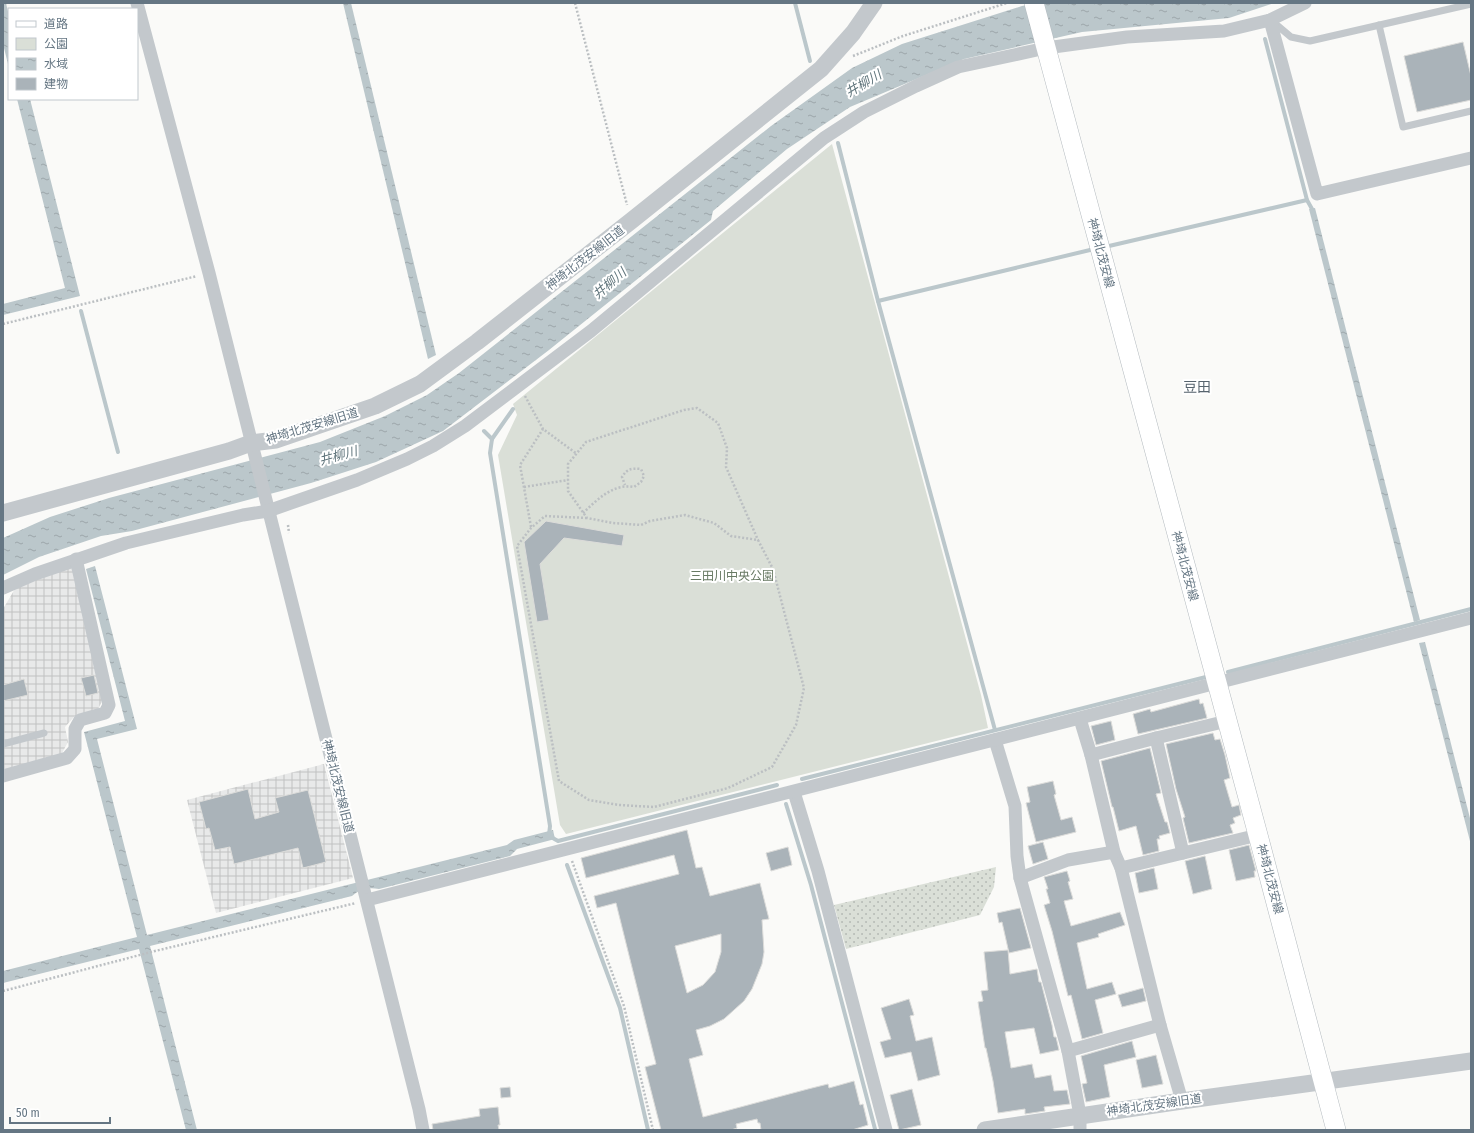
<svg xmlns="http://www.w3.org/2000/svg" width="1474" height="1133" font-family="'Fira Sans Condensed','Noto Sans JP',sans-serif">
	<defs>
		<pattern id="industrial-grid" width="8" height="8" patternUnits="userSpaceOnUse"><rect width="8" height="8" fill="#e8e9e9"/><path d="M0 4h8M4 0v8" fill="none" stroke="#c0c1c2"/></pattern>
		<pattern id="grass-dots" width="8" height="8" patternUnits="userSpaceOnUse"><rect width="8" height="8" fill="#dadfd7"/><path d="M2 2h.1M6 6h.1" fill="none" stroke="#b4b9b4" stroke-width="1.8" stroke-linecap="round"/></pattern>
		<pattern id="water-ripples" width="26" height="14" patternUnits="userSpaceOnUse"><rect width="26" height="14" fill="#bbc7cb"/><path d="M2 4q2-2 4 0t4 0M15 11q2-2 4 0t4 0" fill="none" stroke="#9ca6aa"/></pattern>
	</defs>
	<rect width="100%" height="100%" fill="#fafaf8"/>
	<g fill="url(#industrial-grid)">
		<path d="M72,566L105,696L98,709L74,717L65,727L68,742L61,755L3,770V609L16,587Z"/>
		<path d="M324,764L353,878L216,913L187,800Z"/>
	</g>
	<path fill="url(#grass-dots)" d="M996,867L994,887L980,915L846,949L834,905Z"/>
	<path fill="#dadfd7" d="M832,144L981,695L988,728L566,834L560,825L498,455L517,415L513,404Z"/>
	<g fill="url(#water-ripples)">
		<path d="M3,3H6L9,16V68L3,44Z"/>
		<path d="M343,3H351L436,355L428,359Z"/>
		<path d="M1038,3H1274L1229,18L1082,32L964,59L850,107L787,149L713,211L711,220L549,350L443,431L376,462L311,483L132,531L101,536L39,557L3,575V538L50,517L109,498L320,442L385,416L427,395L459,373L771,126L852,68L902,44L1022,6Z"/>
		<path d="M17,99H30L80,296L3,315V304L65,288Z"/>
		<path d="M1315,208L1420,620L1414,622L1309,209Z"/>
		<path d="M95,566L137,729L97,739L147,935L507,845L514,840L553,830L555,839L517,849L510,856L379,889C368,887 360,889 352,896L150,946L197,1130H186L139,949L3,983V971L137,937L84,732L125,721L86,569Z"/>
		<path d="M1425,642L1471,822V845L1419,643Z"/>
	</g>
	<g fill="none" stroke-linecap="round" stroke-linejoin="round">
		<g stroke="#bbc7cb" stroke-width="4">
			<path d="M795,3L810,61"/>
			<path d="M1265,39L1307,200L1312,209"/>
			<path d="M838,143L878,301L995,730"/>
			<path d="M1109,246L1307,200"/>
			<path d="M878,301L1090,250"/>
			<path d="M81,311L118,452"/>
			<path d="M484,431L492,439L490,453L550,826L549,835"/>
			<path d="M492,439L513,409"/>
			<path d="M1228,672L1471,609"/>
			<path d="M802,779L1206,677"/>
			<path d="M786,804L811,885L875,1129"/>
			<path d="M551,837L558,841L777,785"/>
			<path d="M567,865L620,1008L648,1130"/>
		</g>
	</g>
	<g fill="#aab3b9" stroke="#dcdcda" fill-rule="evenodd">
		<path d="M1463,42L1471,76V100L1417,112L1404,56Z"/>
		<path d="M546,521L624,535L622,546L564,538L540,564L549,620L537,622L524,542Z"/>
		<path d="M94,675L98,693L86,696L81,678Z"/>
		<path d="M24,679L28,695L3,701V685Z"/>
		<path d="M1199,699L1200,704L1203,703L1207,718L1138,734L1133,714L1150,709L1151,712Z"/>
		<path d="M1111,721L1115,740L1096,745L1091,726Z"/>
		<path d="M1213,733L1215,740L1220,739L1225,755L1230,778L1224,780L1232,807L1239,805L1241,815L1233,818L1235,823L1230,825L1233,833L1189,843L1183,818L1185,817L1176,789L1166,744Z"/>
		<path d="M1150,748L1161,793L1156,794L1165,822H1167L1170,833L1159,836L1160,839H1157L1159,851L1143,855L1136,826L1119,831L1113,807H1112L1101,761Z"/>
		<path d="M1053,781L1056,794L1054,795L1061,820L1072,817L1076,832L1036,842L1026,803L1030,802L1027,787Z"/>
		<path d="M248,789L255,819L279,812L275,798L308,790L326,862L303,868L298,848L234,864L230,847L215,850L209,828L206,829L199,802Z"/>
		<path d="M687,830L696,868L702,867L710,896L760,883L769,919L762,920L764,952L762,964L752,989L744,1001L724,1019L710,1026L696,1030L703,1055L689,1059L703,1117L808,1089L828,1084L829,1088L854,1081L860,1105L863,1104L868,1125L852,1130H761L760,1123H758L757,1119L736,1124L737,1128L731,1130H661L645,1067L656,1064L616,903L597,908L594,896L679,874L674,855L586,878L581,858ZM721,934V952L715,972L703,985L687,993L675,946Z"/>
		<path d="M1043,842L1048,859L1033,864L1028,846Z"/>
		<path d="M1249,845L1256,871H1254L1255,877L1236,881L1229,850Z"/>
		<path d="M788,847L792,865L771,871L766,853Z"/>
		<path d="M1205,856L1212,889L1193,894L1185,861Z"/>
		<path d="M1154,868L1158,889L1139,893L1135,873Z"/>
		<path d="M1067,871L1070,881L1068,882L1073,899L1064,901L1071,926L1120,912L1125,925L1098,934L1099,937L1077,943L1087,989L1112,982L1116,994L1095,1000L1103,1033L1082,1039L1071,995L1068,996L1052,931L1044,905L1050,903L1046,889H1048L1044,877Z"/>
		<path d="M1020,908L1031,948L1009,953L1002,922L999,923L997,913Z"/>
		<path d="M1008,950L1010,974L1037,969L1039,982H1041L1052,1025L1054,1037H1056L1059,1050L1040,1054L1034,1028L1005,1032L1011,1068L1032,1064L1035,1078L1051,1075L1054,1091L1067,1090L1070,1104L1044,1107L1045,1111L1025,1114V1109L998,1113L993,1081L986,1048H985L978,1002L983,1001L981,991L988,990L984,952Z"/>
		<path d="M1143,988L1146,1001L1122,1007L1118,995Z"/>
		<path d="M909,999L914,1015L910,1016L916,1041L932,1037L940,1075L918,1081L911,1052L885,1058L880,1042L891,1039L881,1008Z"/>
		<path d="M1132,1041L1136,1057L1104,1065L1110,1097L1086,1102L1082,1084L1087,1083L1081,1056Z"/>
		<path d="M1156,1055L1163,1084L1142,1088L1136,1060Z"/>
		<path d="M510,1087L511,1097L501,1098L500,1088Z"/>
		<path d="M912,1089L921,1125L899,1130L890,1095Z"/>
		<path d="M498,1107L500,1125H498L499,1130H433L432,1124L480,1116L479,1109Z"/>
	</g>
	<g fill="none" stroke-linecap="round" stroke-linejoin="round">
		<g stroke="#b3babf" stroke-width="20">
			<path id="secondary" d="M1034,3L1258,835L1336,1130"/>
		</g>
		<g stroke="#bbbfc2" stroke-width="2.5" stroke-dasharray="2 2" stroke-linecap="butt">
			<path d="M575,3L627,205"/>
			<path d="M853,56L903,36L1007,3"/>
			<path d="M3,324L197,276"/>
			<path d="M525,396L543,429"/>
			<path d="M524,487L568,480"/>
			<path d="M583,513C597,500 613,483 634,487L641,482L644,476L641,469C631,468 627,469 622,477L625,485"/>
			<path d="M587,518L545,516L531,528L517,546L559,781L589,800L619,805L654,807L728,788L772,767L796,725L804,688L773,569L758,540L731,536L714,523L685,515L650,521L641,525L613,523L587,518L568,491V464L586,442L684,410L697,408L718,423L727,448L726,467L758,540"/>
			<path d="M288,525L289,533"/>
			<path d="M531,527L520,465L543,429L577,454"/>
			<path d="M572,861L624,1006L653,1130"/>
			<path d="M3,991L155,951L356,903"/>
		</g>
		<g stroke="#c3c8cc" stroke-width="7">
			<path d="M1272,21L1291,37L1310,41L1471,4"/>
			<path d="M1379,25L1403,127L1471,111"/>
			<path d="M3,744L44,733"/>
		</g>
		<g stroke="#c3c8cc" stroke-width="13">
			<path d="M137,3L209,273L419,1109L423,1130"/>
			<path d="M1270,20L1317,194L1471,158"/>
			<path d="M3,588L35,574L126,543L243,515L268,511L357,480L407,459L433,446L465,426L591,331L824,138L864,112L916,86L958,67L1046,48L1127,37L1224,31L1270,20L1305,3"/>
			<path d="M1080,719L1091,755L1114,852L1121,868L1160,1025L1182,1101"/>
			<path d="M1156,738L1227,721"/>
			<path d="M995,740L1015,806L1017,856L1020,878"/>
			<path d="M1091,755L1156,738L1183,853"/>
			<path d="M3,776L67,758L75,749V729L80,720L105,713L109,705L76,559"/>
			<path d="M794,792L818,871L886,1130"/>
			<path d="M1114,852L1068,860L1020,878L1068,1051L1160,1025"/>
			<path d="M1121,868L1258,835"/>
			<path d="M367,900L1471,618"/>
			<path d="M1068,1051L1080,1115V1130"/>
		</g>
		<g stroke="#c3c8cc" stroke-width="17">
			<path d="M3,513L229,451L251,443L276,440L375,406L420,384L477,342L631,221L821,69L853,33L874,3"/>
			<path d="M985,1130L1182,1101L1471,1061"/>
		</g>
		<use href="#secondary" stroke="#fff" stroke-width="19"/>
	</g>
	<g text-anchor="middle" stroke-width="4" stroke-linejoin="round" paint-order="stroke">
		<g font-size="12" fill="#657683" stroke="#fff">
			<text transform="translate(1101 253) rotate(75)" y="4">神埼北茂安線</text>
			<text transform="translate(585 258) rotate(-38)" y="4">神埼北茂安線旧道</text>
			<text transform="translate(312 426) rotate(-17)" y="4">神埼北茂安線旧道</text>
			<text transform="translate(1185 566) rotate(75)" y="4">神埼北茂安線</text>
			<text transform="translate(338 786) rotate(76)" y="4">神埼北茂安線旧道</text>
			<text transform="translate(1270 879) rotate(75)" y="4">神埼北茂安線</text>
			<text transform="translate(1154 1105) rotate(-8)" y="4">神埼北茂安線旧道</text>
		</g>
		<g font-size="12" fill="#687a64" stroke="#fff">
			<text x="732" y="580">三田川中央公園</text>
		</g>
		<g font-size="13" font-style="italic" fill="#60757c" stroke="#fff">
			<text transform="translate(863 83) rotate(-31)" y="5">井柳川</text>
			<text transform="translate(609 283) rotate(-41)" y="5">井柳川</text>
			<text transform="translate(338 455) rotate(-15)" y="5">井柳川</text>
		</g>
		<g font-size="14" fill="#57646e" stroke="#fff">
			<text x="1197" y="392">豆田</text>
		</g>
	</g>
	<rect width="1474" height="1133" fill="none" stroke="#657683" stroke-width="8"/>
	<rect x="8" y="8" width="130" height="92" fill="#ffffff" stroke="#c1c8cd"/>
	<rect x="16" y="21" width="20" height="6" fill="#ffffff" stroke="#c1c8cd"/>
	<text x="44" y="28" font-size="12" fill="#657683">道路</text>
	<rect x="16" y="38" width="20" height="12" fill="#dadfd7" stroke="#c1c8cd"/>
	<text x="44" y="48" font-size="12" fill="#657683">公園</text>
	<rect x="16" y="58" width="20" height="12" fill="url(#water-ripples)" stroke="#c1c8cd"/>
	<text x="44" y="68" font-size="12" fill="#657683">水域</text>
	<rect x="16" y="78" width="20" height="12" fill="#aab3b9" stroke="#c1c8cd"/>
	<text x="44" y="88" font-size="12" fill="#657683">建物</text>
	<path d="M10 1117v6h100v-6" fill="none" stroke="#657683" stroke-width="2"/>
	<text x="16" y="1117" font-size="12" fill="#657683" stroke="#ffffff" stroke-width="3" paint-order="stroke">50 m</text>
</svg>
